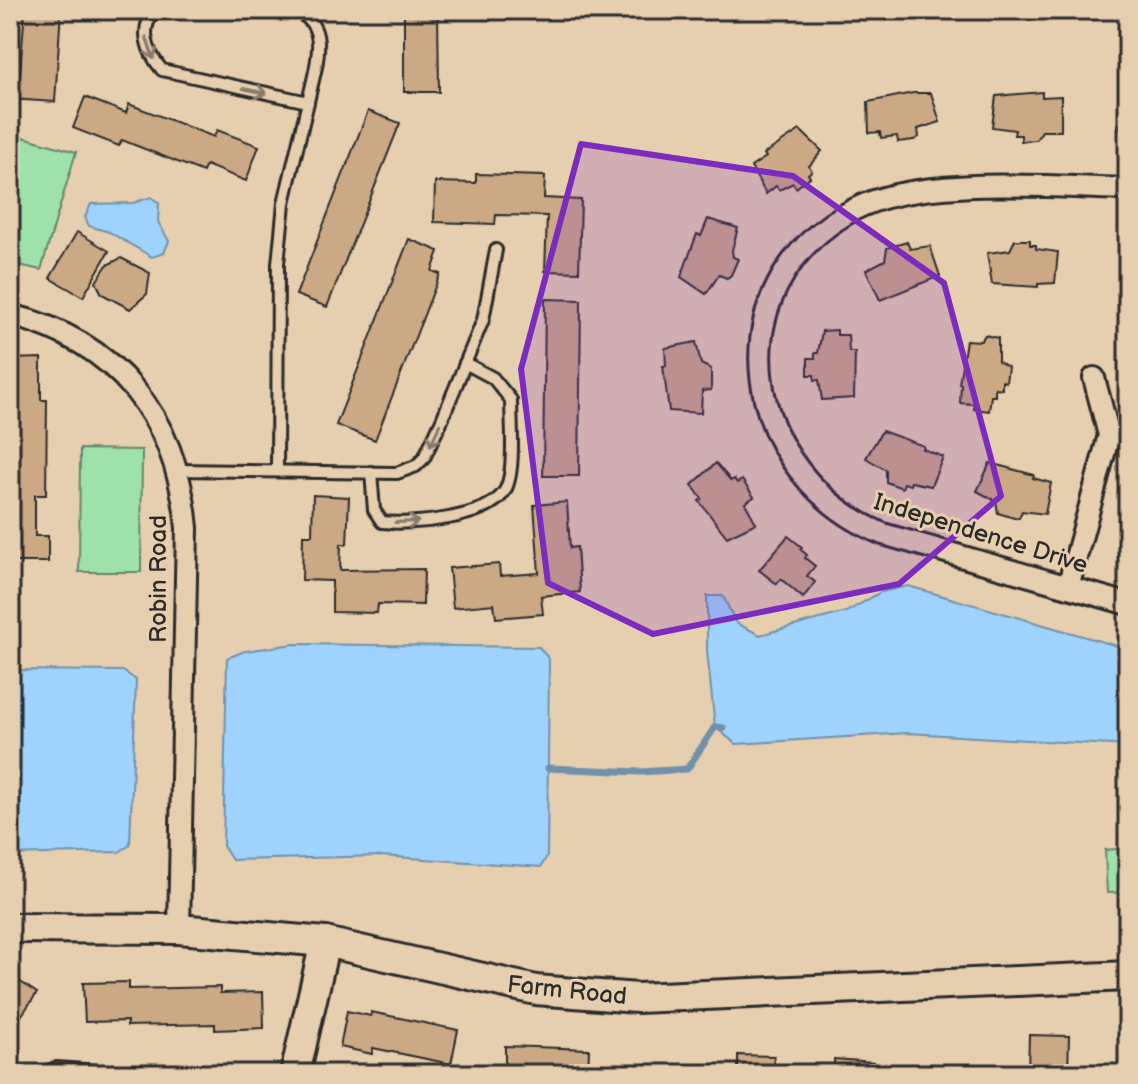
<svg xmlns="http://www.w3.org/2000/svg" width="1138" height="1084" font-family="'Balsamiq Sans',sans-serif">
	<rect width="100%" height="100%" fill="#e6cfaf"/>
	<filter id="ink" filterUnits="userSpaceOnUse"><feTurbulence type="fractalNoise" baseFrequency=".0125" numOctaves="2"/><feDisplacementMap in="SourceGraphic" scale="16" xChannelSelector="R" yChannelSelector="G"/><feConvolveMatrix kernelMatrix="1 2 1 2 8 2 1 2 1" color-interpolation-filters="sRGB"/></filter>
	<g filter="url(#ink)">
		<g fill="#9fe1ab" stroke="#65866b" stroke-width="2">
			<path d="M16,135L76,152L41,270L10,263V156Z"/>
			<path d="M80,449L142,450L141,572H79Z"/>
			<path d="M1128,848V892L1107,893L1105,850Z"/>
		</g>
		<g fill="#9fd3fd" stroke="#7190a9" stroke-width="2">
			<path d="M151,197L159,203L158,222L169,241L164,253L152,257L109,232L89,226L85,217L91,204L133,203Z"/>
			<path d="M908,586L1128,649V746L908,733L736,744L715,727L707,651V596H723L736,623L760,635L846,612L881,592Z"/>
			<path d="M294,644L539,647L549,659L547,856L541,867L381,856L232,860L223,846L227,658L245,651Z"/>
			<path d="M10,670L123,671L136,680L130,845L119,852L10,855Z"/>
		</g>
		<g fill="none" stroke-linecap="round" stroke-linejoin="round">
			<path stroke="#7190a9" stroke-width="7" d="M548,768L640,772L687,769L715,727L723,728"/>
		</g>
		<g fill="#cca985" stroke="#2b2b2b" stroke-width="2">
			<path d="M25,10H61L55,102L10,99V72H20Z"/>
			<path d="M404,10H438L439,92H404Z"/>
			<path d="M1042,92V97L1061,96V131H1042L1036,140L1021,141V135H1014L1015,130L992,127L996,96Z"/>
			<path d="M913,93H931L940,122L918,129L919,137L914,140L898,142L897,136L881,138L880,132L869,133L868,102Z"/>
			<path d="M85,97L126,113L129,104L214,137L217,130L259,146L246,181L206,165L203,172L122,140L119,146L73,128Z"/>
			<path d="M1124,98H1128V129H1120Z"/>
			<path d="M368,111L400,123L327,307L296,295Z"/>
			<path d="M800,130L822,151L809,166L812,171L808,174L810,177L796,188L793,183L779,190L776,186L766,194L751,167L766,157L764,154Z"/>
			<path d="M476,174L545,176L544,198L581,200L579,272L545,271L547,216L496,215L495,224L434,222L435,182L476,183Z"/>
			<path d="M708,219L738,228L732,250L733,257L738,259L731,275L727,278L719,275L706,294L681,277L697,234L701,236Z"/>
			<path d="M77,232L109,251L83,297L50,278Z"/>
			<path d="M409,239L439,251L432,271L440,274L375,440L336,425Z"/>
			<path d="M1015,240H1030V245H1036V249L1058,252L1055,283L1038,284V287L992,284L987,253L1010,250Z"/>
			<path d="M907,242L910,249L930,246L940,276L880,300L866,270L885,260L887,248Z"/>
			<path d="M121,258L150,273L147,294L130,309L102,294L96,282L107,265Z"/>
			<path d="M545,299L581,300L579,476H543Z"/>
			<path d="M837,330V335H848L849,352H855L854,398L822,400L819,380H815L814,375H808V358H815V353H818L822,331Z"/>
			<path d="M985,335L998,338V361L1008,367L1006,382L1002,381V389L995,388V396H991L989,411L974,409V404L960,403L961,384H959L966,340L981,341Z"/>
			<path d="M696,342L701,364L711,369V390L702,391L701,413L669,411L663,366H666L665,348Z"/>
			<path d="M41,358V400H47L46,495H35V536H48V562H10V359Z"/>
			<path d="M882,431L924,446L923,449L943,457L931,486L911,482L910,485L904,483L902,488L886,482V470L866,458Z"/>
			<path d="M716,463L731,481L734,479L737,483L742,480L754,497L745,503L756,523L727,537L699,501L702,499L692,485Z"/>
			<path d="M990,463L1034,475L1033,478L1051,483L1045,514L1022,511L1019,518H1014L998,513L996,501L977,491Z"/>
			<path d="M313,495L349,497L347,544H341L340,570L424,569L423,605L378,604L377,613L332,612V581L302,580L303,535H312Z"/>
			<path d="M567,502L570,548L577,547L580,592L541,596L543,614L496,618L494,604L453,608L449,568L499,564L500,576L539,573L534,505Z"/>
			<path d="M788,536L802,547L800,549L807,555L805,558L815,566L807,576L815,582L803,598L781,579L777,584L759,570Z"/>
			<path d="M10,975L37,993L10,1032Z"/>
			<path d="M129,982V989L220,987V993L263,992L264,1028L215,1030V1024L127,1026V1021L85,1022L83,983Z"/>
			<path d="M347,1011L371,1016V1012L458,1030L451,1064L373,1048L372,1054L340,1047Z"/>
			<path d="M1029,1035L1069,1036L1068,1074H1028Z"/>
			<path d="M505,1046L589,1049L588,1074H505Z"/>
			<path d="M738,1055L774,1056V1074H738Z"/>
			<path d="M834,1059L873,1062L872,1074H834Z"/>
		</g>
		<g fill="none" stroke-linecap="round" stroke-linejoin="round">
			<g stroke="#2b2b2b" stroke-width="16">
				<g id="lane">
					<path d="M156,10C138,28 147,52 162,70L308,102C314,71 334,24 293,10"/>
					<path d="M277,469L278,264L284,203L308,102"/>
					<path d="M178,470L397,473L416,466L424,458L441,422L483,320L496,250"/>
					<path d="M371,472L374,510L382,522C411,525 486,519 504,492C516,475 511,422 511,400L493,378L465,363"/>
					<path d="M38,1074L57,1068L136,1074"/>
				</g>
			</g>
			<g stroke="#2b2b2b" stroke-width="26">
				<g id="street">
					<path d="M1128,189C1054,187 916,175 853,210C710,288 742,475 883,534L1128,604"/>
					<path d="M10,315C118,341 177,419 187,528L179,929"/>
					<path d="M1068,587L1109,435L1094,378"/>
				</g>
			</g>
			<g stroke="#2b2b2b" stroke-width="34">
				<g id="secondary">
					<path d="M10,928L179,929L325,942L536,990L637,998L1128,976"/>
					<path d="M295,1074L325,942"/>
				</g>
			</g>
			<use href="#lane" stroke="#e6cfaf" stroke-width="10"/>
			<use href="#street" stroke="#e6cfaf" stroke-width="20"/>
			<use href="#secondary" stroke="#e6cfaf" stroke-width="28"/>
		</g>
		<defs><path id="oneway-shaft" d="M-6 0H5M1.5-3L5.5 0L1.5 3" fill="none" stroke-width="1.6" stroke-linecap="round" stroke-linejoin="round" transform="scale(2)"/></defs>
		<g stroke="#887d6d">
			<use href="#oneway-shaft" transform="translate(150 48) rotate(71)"/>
			<use href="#oneway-shaft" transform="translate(255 91) rotate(12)"/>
			<use href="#oneway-shaft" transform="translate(435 435) rotate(115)"/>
			<use href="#oneway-shaft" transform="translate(407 522) rotate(-2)"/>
		</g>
	</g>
	<path fill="#7b2cbf" fill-opacity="0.2" stroke="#7b2cbf" stroke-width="6" stroke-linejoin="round" d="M581,144L793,176L944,283L1001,496L899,584L653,634L548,583L521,369Z"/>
	<g text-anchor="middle" stroke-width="6" stroke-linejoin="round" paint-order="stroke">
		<g font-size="24" fill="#2b2b2b" stroke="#e6cfaf">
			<text transform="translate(981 533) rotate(17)" y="8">Independence Drive</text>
			<text transform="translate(158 579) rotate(-90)" y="8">Robin Road</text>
			<text transform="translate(567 990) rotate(6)" y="8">Farm Road</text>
		</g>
	</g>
	<rect width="1138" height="1084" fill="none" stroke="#e6cfaf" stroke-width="40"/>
	<rect x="20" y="20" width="1098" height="1044" fill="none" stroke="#2b2b2b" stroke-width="3" filter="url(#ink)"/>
</svg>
